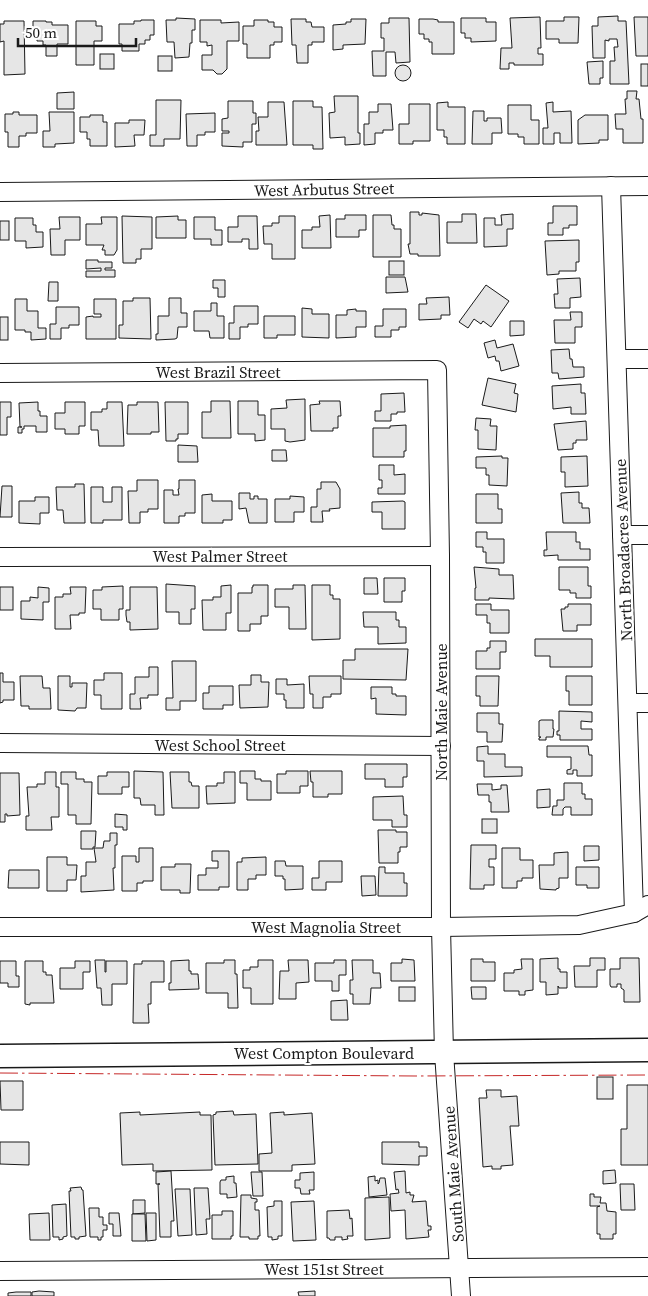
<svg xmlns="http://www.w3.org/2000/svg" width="648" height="1296" font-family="'Source Serif 4',serif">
	<rect width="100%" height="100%" fill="#fff"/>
	<g fill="#e6e6e6" stroke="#1a1a1a">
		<path d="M618,16V21H626L629,84H610V61H615L614,47H618L617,39H609V41L605,40V58H593L592,26H598V17Z"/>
		<path d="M540,17L541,48H538V54H543V65H514V63H509V69H500L501,48H512L510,18Z"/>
		<path d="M564,17H579L578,43H559V39H546V21H564Z"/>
		<path d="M634,17H648V56H636Z"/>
		<path d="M176,18L195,19V30H192V43H190L189,57L175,58L174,42H167L166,20H176Z"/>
		<path d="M389,18H409L410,62L396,63L395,52H386V76H373L372,51H384V38H381V23H389Z"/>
		<path d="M461,18H486V22H496V41L471,42V38H465V33H461Z"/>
		<path d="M291,19H306V22H311L312,27H324V42H312V45H308V63H297L296,45H292Z"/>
		<path d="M351,19H366L365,44L343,45V49L333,50V25L346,24V22H351Z"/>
		<path d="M419,19H433L438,20V22H454V54H432V42H429V39H424V34H419Z"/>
		<path d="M141,20H154V35H150V40H145V44H139V51H122V44H119V24H134V21H141Z"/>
		<path d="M200,20H221V23L239,22V41H227V69L222,74H217L213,70H202V55H212V45L207,46V42H200Z"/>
		<path d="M254,20H268V22H274V27H282V42H274V45H270V58H247V44H243V26H254Z"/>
		<path d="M4,21H24L25,74L4,75V41L0,42V24H4Z"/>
		<path d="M33,21H46V22H52V25H68V44H57V56H46V45H43V41H37V36H33Z"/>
		<path d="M76,21H96V26H102V41H94V65H76Z"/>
		<rect x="100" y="54" width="14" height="15"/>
		<rect x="158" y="56" width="14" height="15"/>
		<path d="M603,61V78H600V84H589L587,62Z"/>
		<rect x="641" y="64" width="7" height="22"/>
		<circle cx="403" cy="73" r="8"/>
		<path d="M627,91H637L636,99H639L641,119H643V143H623V129H616L615,114H626L625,99H627Z"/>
		<path d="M74,92V109H57V93Z"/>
		<path d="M334,96H358V133H360V144L345,145V137L330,138L329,113L335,112Z"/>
		<path d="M156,100H181L180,139H164V146H150V135H156Z"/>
		<path d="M228,101H253V113H256V124H252V142H243V147L222,146V133H229V131H222V119L228,118Z"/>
		<path d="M293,101H313V107H322L323,149H313V145H293Z"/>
		<path d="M268,102H284L287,145H256V131H259L258,117H268Z"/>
		<path d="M448,102V107H465V144H447V137H444V130H437V103Z"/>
		<path d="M553,102V112L571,111L572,143H560V133H554V144H543V128H548L546,103Z"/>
		<path d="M378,104H391L393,130H383V133H375V144L364,145V124H369V112H378Z"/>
		<path d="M409,104H430V141H413V144H399V124H409Z"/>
		<path d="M508,105H531V120H539V144H524V137H518V134H508Z"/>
		<path d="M473,111H484V121H487V118H501L502,133H492V144H472Z"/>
		<path d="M13,112H19V115H37V133H26V136H19V147H8V132H5V114H13Z"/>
		<path d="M49,112H74V143L55,144V147H43V131H50Z"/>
		<path d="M215,113V132H205V135H197V146H187L186,114Z"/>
		<path d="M90,115H103V122H107V146H90V139H87V132H80V117H90Z"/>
		<path d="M585,115H608V140H599V143L578,144V120Z"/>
		<path d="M129,120H145L144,135H134L135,146L115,147V123H129Z"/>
		<path d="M553,206H577V225H569V228H563V235H548V223H553Z"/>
		<path d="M410,212H419V215H422V213L439,215L440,256H418V254H410L408,244H410Z"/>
		<path d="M462,214H476L477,243H447V222H462Z"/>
		<path d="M513,214V229H507V246L484,247V218H495V225H502L501,215Z"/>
		<path d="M330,215L331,248H302V230H312V227H320L319,216Z"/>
		<path d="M345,215H366V230H359V237H336V219H345Z"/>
		<path d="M373,215H391L392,225H394V229H401V257H373Z"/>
		<path d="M122,216L152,217V249H141V259H136V263H123Z"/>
		<path d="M178,216V220H186V238H156V217Z"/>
		<path d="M238,216H257L258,249H249V239H242V242H228V227H238Z"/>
		<path d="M279,216H295V259H272V244H264L263,226H272V223H279Z"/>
		<path d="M59,217H80V240H65V255H51L50,229H60Z"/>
		<path d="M101,217H117V250L114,255H105V250H102L104,245H86V224H102Z"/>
		<path d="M194,217H215V230H222V245H211V239H194Z"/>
		<path d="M15,218H33V225H36V232H43V247L26,248V241H15Z"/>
		<rect x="0" y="221" width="9" height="19"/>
		<path d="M579,240V262H576V271H559V274L547,275L545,241Z"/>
		<path d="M86,260H98V262H112V268H105V270H115V277H86V271H101V268L86,269Z"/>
		<rect x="389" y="261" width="15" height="14"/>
		<path d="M386,277H405L408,292L386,293Z"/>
		<path d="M580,278L581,297L570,298V308H555L554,294H558L557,279Z"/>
		<path d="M213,280H225V297H218V288H213Z"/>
		<path d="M49,282H58V301H48Z"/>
		<path d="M486,285L509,301L491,327L483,321L481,324L474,319L468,328L459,322Z"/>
		<path d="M449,297L450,315H441V319L419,320V304H427L426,298Z"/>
		<path d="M133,298H150L151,339L119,338V325H123V301H133Z"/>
		<path d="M169,298H181V313H187V327H178L177,338L175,339L156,340V334H158V316H169Z"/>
		<path d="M15,299H27V311H38V328H46V339L31,340V332H25V330H15Z"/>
		<path d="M94,299H116V339H86V317L93,316V317H101V314H94Z"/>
		<path d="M211,303H217V316H224V338H210L209,331H194V311H211Z"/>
		<path d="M234,306H258V324H248V327H240V339H229V323H234Z"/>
		<path d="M56,307H79V325H69V328H61V339H50V324H56Z"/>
		<path d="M302,308L312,309V314H329V338L302,337Z"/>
		<path d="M356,309V311H366V327H356V337L336,338V315H347V310Z"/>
		<path d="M383,309H406V327H399V330H391V337H375V326H383Z"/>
		<path d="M570,312H582V327H575V343H555L554,320H571Z"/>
		<path d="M264,316H295V335H277V338H264Z"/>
		<rect x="0" y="317" width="8" height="23"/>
		<path d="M510,321H524V335L510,336Z"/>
		<path d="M495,340L497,348L513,344L519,366L501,371L499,361H496L495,356L488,358L484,343Z"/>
		<path d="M569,349L570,359H572L573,367H584V377L559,379L558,373H552L551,350Z"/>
		<path d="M488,378L516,384L514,393L518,394L516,412L482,405Z"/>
		<path d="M581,384V393H585L586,414H571V407L553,409L552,386Z"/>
		<path d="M404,393L405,412H397V414H391V421H375V411H381V394Z"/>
		<path d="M305,399V440L290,442L285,441V429H271V409L287,408L286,400Z"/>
		<path d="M211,401H230L231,438H202V412H211Z"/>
		<path d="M238,401H258V415H265V440L255,441V434H238Z"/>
		<path d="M319,401H340L341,416H338V428H333V431H311L310,405L320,404Z"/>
		<path d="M0,402H11V417H7V435H0Z"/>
		<path d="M38,402V411H40V416H47V432H36V426H24V429H22V433H18V427H22H20L19,403Z"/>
		<path d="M65,402H85V426H79V434H65V429H55V413H65Z"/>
		<path d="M107,402H122L124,446H99L98,430H91V412H102V409H107Z"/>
		<path d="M137,402H158L159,432H151V434H127L128,405H137Z"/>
		<path d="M165,402H188V434H178V439H176V441H166Z"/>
		<path d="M476,418L491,419L490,426H497L496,450L478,449V430H475Z"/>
		<path d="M586,421L587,440H576V443H573V449L558,450L554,424Z"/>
		<path d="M406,425V451H404V457H373V428H390V426Z"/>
		<path d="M178,445L197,446L198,462H178Z"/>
		<path d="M272,450H286L287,461H272Z"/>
		<path d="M502,456V458H508L507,486L489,485V475H486V468H476V457Z"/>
		<path d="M587,456L588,486L565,487V472H561V457Z"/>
		<path d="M379,465H394V475L405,474V494H378V488H382V480H379Z"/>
		<path d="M137,480H158V509H148V512H140V523H129L128,491H137Z"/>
		<path d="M179,480H195V513H185V516H179V523H164V490H173V495H179L178,489H179Z"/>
		<path d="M321,482H336L340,489V508L329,509L330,511H322L323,522H311V507H317V489H321Z"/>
		<path d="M75,484H84L85,523H64L63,510H57L56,487H75Z"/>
		<path d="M2,486H12V517H0Z"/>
		<path d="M91,487H103V502H112V487H122V520H103V523H91Z"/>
		<path d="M579,492V503H582V508H589L590,523H563L561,493Z"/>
		<path d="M239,493H250V499H254V496H258V499H267V523H249L246,508L239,509Z"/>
		<path d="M212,494V501H232V520H223V523H202V495Z"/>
		<path d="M476,494H498V509H502V523H476Z"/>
		<path d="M290,496L304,497V512H294V522H275V499H290Z"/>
		<path d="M35,497H49V513H40V524L19,523V501H35Z"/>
		<path d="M403,501L405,502V529H382V512H372V502Z"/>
		<path d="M476,532H487V539H504V563H486V552H483V547H476Z"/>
		<path d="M546,532H576V542H580V549H590V560H558V555L544,556V550H547Z"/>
		<path d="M474,567L499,569V575H513L514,599L489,598V600H475V588H476Z"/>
		<path d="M559,567H588V586H591V598H576V593H570V590H559Z"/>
		<path d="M364,578H377L378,594H364Z"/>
		<path d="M384,578H405V591H402V602H384Z"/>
		<path d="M166,584L195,586V609H191V624H179V612H166Z"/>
		<path d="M231,585V613H226V630H203L202,600H213V597H221V586Z"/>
		<path d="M253,585H268V616H261V624H250V631H238V593H252V587H253Z"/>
		<path d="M293,585H305L306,629H289V607H275V589H293Z"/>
		<path d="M312,585H330V595H333V599H340V639L312,640Z"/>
		<path d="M123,586V609H119V620H101V609H93V590H102V587Z"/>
		<rect x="0" y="587" width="13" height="23"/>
		<path d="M38,587L49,588V602H43V620L21,619V601H30V597L38,598Z"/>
		<path d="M70,587H86L85,613H79V615H70L71,629H55V597H63V594H71Z"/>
		<path d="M130,587H157L158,629L130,630V622H127L126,615V610H130Z"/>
		<path d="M476,604H491V610H509V633H490V623H487V615H476Z"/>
		<path d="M568,604H591V625H577V631H563L561,609H565V607H568Z"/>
		<path d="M363,612H396V620H399V627H406V643L378,644V627H364Z"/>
		<path d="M535,639H592V667H550V656H535Z"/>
		<path d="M490,641H506V652H500V669H476V651H487V648H490Z"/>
		<path d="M355,649H408L406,680L343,679V660H355Z"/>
		<path d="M172,661H196V701H180V710H166V698H173Z"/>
		<path d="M149,667H158V695H148V698H140L141,709H130V694H135V677H149Z"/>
		<path d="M0,673H3V682H14V700H3V702L0,703Z"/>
		<path d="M104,673H122V709H101V695H94V680H104Z"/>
		<path d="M251,675H261V682H269L268,707L240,708L239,685H251Z"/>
		<path d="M20,676H42L43,688H50L51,709H29V706H21Z"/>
		<path d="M58,676H70V687H72V683H87L86,708H77L75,711L58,710Z"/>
		<path d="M309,676H341V694H331V697H323V708H313V694H310Z"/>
		<path d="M476,676H499L498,706H480V696H476Z"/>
		<path d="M566,676H592V705H569V691H566Z"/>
		<path d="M276,679H287V685L304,684V708H286V700H284V694H276Z"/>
		<path d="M209,686H233V705H223V709H203V693H209Z"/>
		<path d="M371,687H392V694H396V696H406V715L376,714V698L371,699Z"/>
		<path d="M559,711L592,712V722L581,721V729H592V740H560V735H557V731H559Z"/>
		<path d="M477,713H499V724H503L502,742H487V732H477Z"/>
		<path d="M541,720H553V729H554L553,737H546V740H539V738L541,737H539V721Z"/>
		<path d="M488,746V754H505V767H522V776L484,777V761H477V747Z"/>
		<path d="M547,746H588L589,755H592V776H577V770H573V774H567V770L571,769V757H547Z"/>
		<path d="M365,764H407V777H403V787H385V779H365Z"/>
		<path d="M134,771L163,772L164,815H155V805H141L140,798H134Z"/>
		<path d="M240,771H255V779H261V781H271V800H247V783H240Z"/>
		<path d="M286,771H308V786H300V793H277V774H286Z"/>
		<path d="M310,771H342V794H328V797H313V782H311Z"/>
		<path d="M45,772H56V787H59V817H51L52,830H26V816H29L27,787H37V784H45Z"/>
		<path d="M61,772H76V779H84V782H92L91,824H76V815H68V784H61Z"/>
		<path d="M107,772H129V787H122V794H98V776H107Z"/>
		<path d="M170,772H189V782H191L192,786H199V808H172Z"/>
		<path d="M224,772H235V803L207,804L206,786H217V783H224Z"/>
		<path d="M0,773H19L20,815L7,816V814H5V822H0Z"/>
		<path d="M564,783H582V794H585V799H592V815H571V807H565L563,809V815H552L553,806H557V800H564Z"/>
		<path d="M477,784H492V790L501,789V785H507L509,812H491V802H489V795H478Z"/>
		<path d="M550,789V807L537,808V790Z"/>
		<path d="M403,796L404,815H407V827H392V820H373V797Z"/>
		<path d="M115,814L127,815V830H123V827H115Z"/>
		<rect x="482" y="819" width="15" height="14"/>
		<path d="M378,830H396V832H407V847H400V852H398V863H379Z"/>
		<path d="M81,831H96L95,847H93V849H81Z"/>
		<path d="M110,833H117V845H115V868H113L114,890L81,892V876H86V862H96L94,848H103L104,841H110Z"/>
		<path d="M471,845H496V859H489V867H494V885H484V889H470Z"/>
		<path d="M584,846H599V860L584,861Z"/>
		<path d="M139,848H153V881H143V883H137V891H122V856H136V862H139Z"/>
		<path d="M502,848H520V860H533V878H522V881H517V888H502Z"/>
		<path d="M212,851H229V887H219V890H198V875H206V868H218V861H212Z"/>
		<path d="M568,852V878H559V888L556,889V890L540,889L539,865H554V853Z"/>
		<path d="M47,857H67V865H77L76,880H67V891H47Z"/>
		<path d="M266,857V875H256V879H248V890H237V862H242V858Z"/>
		<path d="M275,861H285L286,866H303V889L285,890V879H283V876H275Z"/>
		<path d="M319,861H342V882H326V890H312V878H319Z"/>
		<path d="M175,864H191L190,893H180V890H161V867H175Z"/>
		<path d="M379,867H385V873H404V883H407V896H378Z"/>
		<path d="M576,867H599V888H587V885H576Z"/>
		<path d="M9,870H39V888H8Z"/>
		<path d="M361,876H375L376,895L362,896Z"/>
		<path d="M558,958V969H560V972H567V988H559L558,986V994L546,995V982H540V959Z"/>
		<path d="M590,958H605V970H597V987H575L574,966H590Z"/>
		<path d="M620,958H639L640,1002H624V990L621,988V984H617V987H611L610,985V969H620Z"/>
		<path d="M402,959L414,960L415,981H391V963H402Z"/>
		<path d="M471,959H483V962H495V981H471Z"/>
		<path d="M521,959H533V990L525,991V995H519V991H504V973H514V970L522,969Z"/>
		<path d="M95,960H105V972H106V961H127V984H112V1005H102L101,988H97Z"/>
		<path d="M189,960V971H191V974H198L199,989L169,990V983H171V961Z"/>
		<path d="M224,960H235V974H237L238,1008H228V993H206V963H224Z"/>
		<path d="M258,960H273V1004H251V988H243V970H250V967H258Z"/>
		<path d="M288,960H308L309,982L296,983V999H279L280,971H289Z"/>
		<path d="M334,960H346V975H339V991H332V981H315V963H334Z"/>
		<path d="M352,960H373V973H380L381,988H371L370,1004H353V994H350V980H353Z"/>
		<path d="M0,961H16V976H19V987H8V983H0Z"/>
		<path d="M25,961H43V972H46V975H52L54,1003H30V1005L25,1004Z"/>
		<path d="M75,961H90V972H83V989H60V968H75Z"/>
		<path d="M142,961H164V982H151V1004H148L149,1023H133L134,964H142Z"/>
		<rect x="399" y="987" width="16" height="14"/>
		<path d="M471,987H486V999H472Z"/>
		<path d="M347,1000L348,1020H331V1001Z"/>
		<rect x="597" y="1077" width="16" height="22"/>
		<path d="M0,1081H23V1110H1Z"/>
		<path d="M627,1085H648V1165H621V1129H627Z"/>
		<path d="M486,1090H501V1097L517,1096L519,1126H510L513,1165L501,1166V1169H492V1166L483,1167L479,1098H487Z"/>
		<path d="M233,1111L234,1115L256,1114L258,1164L215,1165L213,1115L216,1114V1112Z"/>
		<path d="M140,1112V1115L200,1112V1115H211L212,1170L153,1171V1164L122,1165L120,1113Z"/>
		<path d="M284,1112V1115L312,1113L315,1164L292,1165V1171H259V1154L272,1153L270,1113Z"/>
		<path d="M0,1142H29V1165L0,1164Z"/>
		<path d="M382,1142H419V1147H427V1156H419V1165L382,1164Z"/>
		<path d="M615,1170L616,1183L603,1184V1171Z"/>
		<path d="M171,1171L174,1221H171V1237H160L158,1184H160H156V1172Z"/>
		<path d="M405,1171L406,1193L410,1192V1195H414L412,1202L426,1201L428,1226H431V1230H428L429,1237L406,1239L405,1210L391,1211L390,1194L399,1193L398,1189L396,1190L394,1172Z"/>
		<path d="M251,1172H262L263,1196H253Z"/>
		<path d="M314,1172V1190H309L310,1194H301L300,1188H295V1180H300V1173Z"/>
		<path d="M234,1176V1183H236L237,1197L227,1198V1194H220V1182L221,1180H226V1177Z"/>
		<path d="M375,1176V1181L378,1180V1184L379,1183L380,1178H385L387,1195L369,1197L368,1177Z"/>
		<path d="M620,1184H634L635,1210H621Z"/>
		<path d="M81,1187L82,1190H83L86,1236L79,1237V1239H75V1237H71L69,1191H71L70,1188Z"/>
		<path d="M194,1188H208L210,1219H206L207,1234L196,1235Z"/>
		<path d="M175,1189H190L192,1235L178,1236Z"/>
		<path d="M590,1194H594V1197H601L600,1203H606L607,1211L616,1212V1234H613V1239H600V1234H597V1207L600,1206H590Z"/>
		<path d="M241,1195H251V1198L257,1199V1202H255V1210H259L260,1236H258V1239H249V1237H240Z"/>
		<path d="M389,1197L390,1238L365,1240V1198Z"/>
		<path d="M133,1200H145V1213L133,1214Z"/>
		<path d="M274,1201H282V1236H278V1239L272,1240V1237H268L267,1207L274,1206Z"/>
		<path d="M314,1201L316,1240L293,1241L291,1202Z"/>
		<path d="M66,1204L67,1236L63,1237V1239L59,1240V1237H53L52,1205Z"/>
		<path d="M89,1208H99V1217H103V1225H107V1230H103V1237H101V1240H98V1237H90Z"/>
		<path d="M349,1210L350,1219L352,1218L353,1236H347L348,1239L342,1240V1237H335V1240H330L329,1238H327V1211Z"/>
		<path d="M222,1211H233V1236H231V1239H212V1215H222Z"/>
		<path d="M49,1213L50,1240H30L29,1214Z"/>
		<path d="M109,1213H119L121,1236H113V1224H109Z"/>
		<path d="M146,1213H156V1240L147,1241Z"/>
		<path d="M132,1214H145L146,1241H132Z"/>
		<path d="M39,1291L54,1292V1296H32V1292Z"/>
		<path d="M315,1291V1296H299L298,1292Z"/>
		<path d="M16,1292H31V1296H8V1293Z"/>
	</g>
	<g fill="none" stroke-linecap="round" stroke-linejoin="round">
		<g stroke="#1a1a1a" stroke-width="20">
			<g id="minor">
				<path d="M611,186L634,913"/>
				<path d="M0,192L648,186"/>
				<path d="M617,359H648"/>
				<path d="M0,373L437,370L440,556L441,927L444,1053L461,1296"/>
				<path d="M622,535H648"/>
				<path d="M0,557L440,556"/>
				<path d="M628,703H648"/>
				<path d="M0,743L441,746"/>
				<path d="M0,927H441L579,925L634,913L648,905"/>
				<path d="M0,1271L648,1267"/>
			</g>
		</g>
		<g stroke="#1a1a1a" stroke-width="25">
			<path id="major" d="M0,1056L648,1050"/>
		</g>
		<use href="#minor" stroke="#fff" stroke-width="18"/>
		<use href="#major" stroke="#fff" stroke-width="22"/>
		<path stroke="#c62828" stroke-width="1" stroke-dasharray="18 4 2.5 4" stroke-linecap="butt" d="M0,1073L416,1076L648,1075"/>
	</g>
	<g text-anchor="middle" stroke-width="4" stroke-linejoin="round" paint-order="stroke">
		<g font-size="16" fill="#1a1a1a" stroke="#fff">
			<text transform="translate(324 189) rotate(-1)" y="6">West Arbutus Street</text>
			<text x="218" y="378">West Brazil Street</text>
			<text transform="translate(623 550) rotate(-92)" y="6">North Broadacres Avenue</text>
			<text x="220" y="562">West Palmer Street</text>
			<text transform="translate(441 712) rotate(-90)" y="6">North Maie Avenue</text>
			<text x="220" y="751">West School Street</text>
			<text x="326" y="933">West Magnolia Street</text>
			<text x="324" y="1059">West Compton Boulevard</text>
			<text transform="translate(453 1174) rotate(-94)" y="6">South Maie Avenue</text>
			<text x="324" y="1275">West 151st Street</text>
		</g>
	</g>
	<path d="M18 38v8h118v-8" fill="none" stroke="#1a1a1a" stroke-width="2.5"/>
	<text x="25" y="38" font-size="15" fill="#1a1a1a" stroke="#ffffff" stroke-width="4" paint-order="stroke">50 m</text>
</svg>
